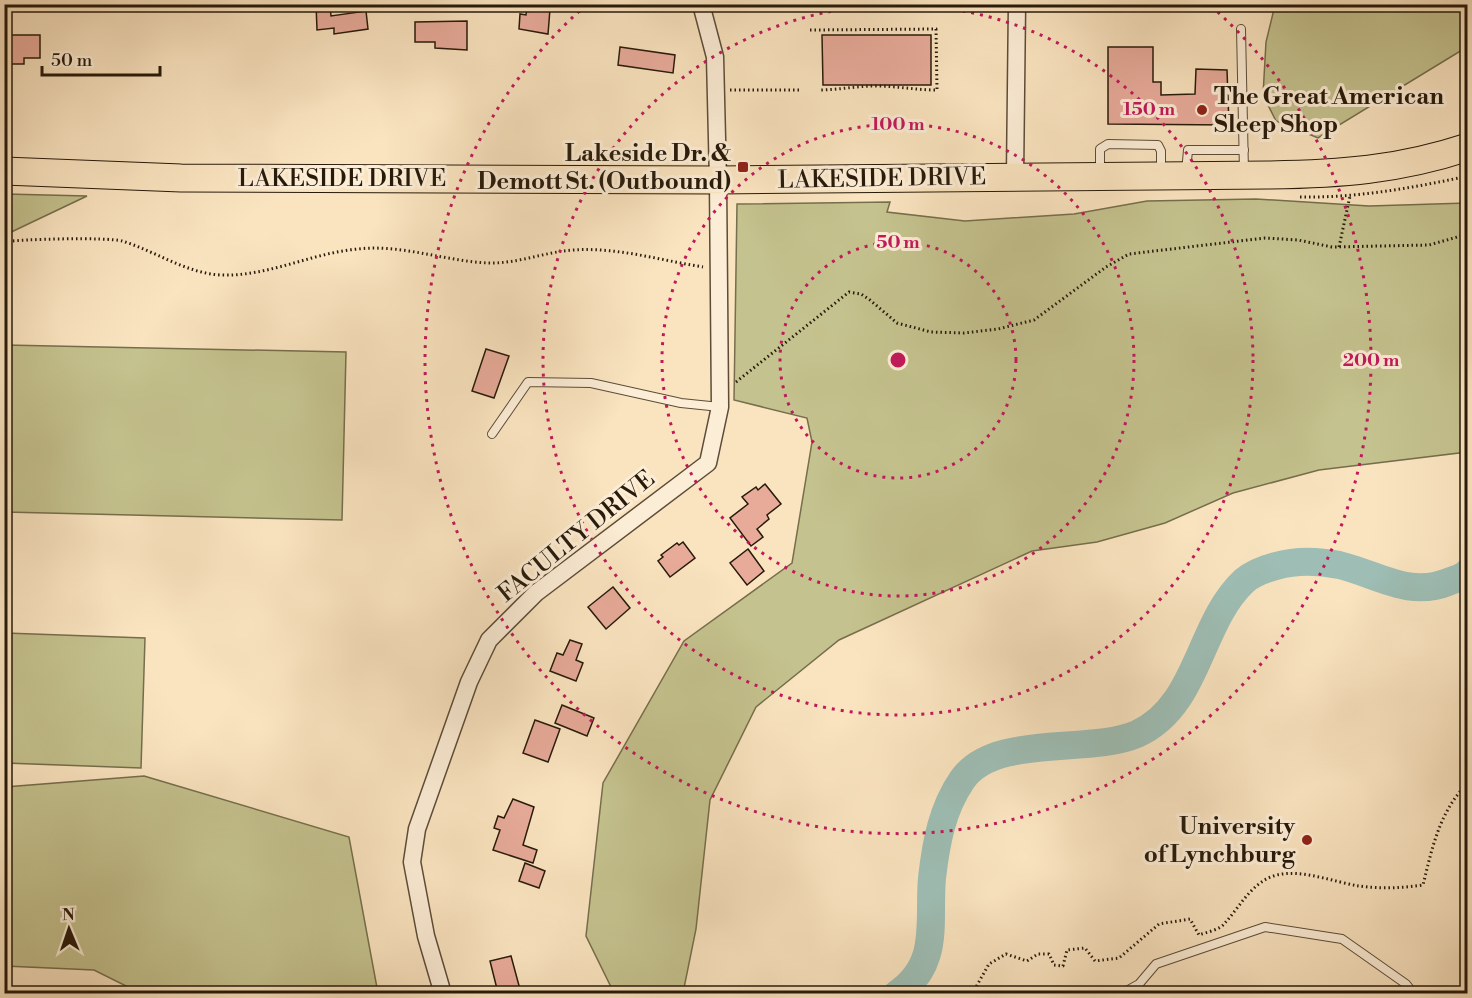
<svg xmlns="http://www.w3.org/2000/svg" width="1472" height="998" font-family="'Libre Bodoni',serif">
	<rect width="100%" height="100%" fill="#fae4c0"/>
	<filter id="stains"><feTurbulence type="fractalNoise" baseFrequency=".00333" numOctaves="4"/><feColorMatrix values="0 0 0 0 .2 0 0 0 0 .09 0 0 0 0 .02 0 0 0 .5 -.17"/></filter>
	<radialGradient id="worn" r=".72"><stop offset=".6" stop-color="#630" stop-opacity="0"/><stop offset="1" stop-color="#630" stop-opacity=".3"/></radialGradient>
	<g fill="#c4c28e" stroke="#766e4c" stroke-width="1.5">
		<path d="M1275,5H1467V47L1318,138L1276,121L1263,95L1266,42Z"/>
		<path d="M5,194L87,196L5,235Z"/>
		<path d="M1256,199L1369,206L1467,203V452L1319,470L1233,493L1165,523L1097,542L1032,551L839,640L756,707L710,800L696,929L683,993H614L586,936L603,783L684,641L792,563L812,442L807,418L734,400L737,204L890,202L887,212L965,221L1074,214L1147,201Z"/>
		<path d="M5,345L346,352L342,520L5,512Z"/>
		<path d="M5,633L145,638L141,768L5,763Z"/>
		<path d="M144,776L349,837L378,993H140L94,970L5,966V787Z"/>
	</g>
	<g fill="none" stroke-linecap="round" stroke-linejoin="round">
		<path stroke="#9ebeb5" stroke-width="28" d="M897,994C941,964 928,922 932,878C936,843 942,809 962,780C994,733 1089,755 1137,734C1199,706 1198,624 1244,581C1253,573 1265,569 1276,566C1297,560 1319,561 1339,565C1377,574 1409,598 1448,582C1455,579 1463,578 1468,572"/>
	</g>
	<g fill="#e8ab9a" stroke="#271a0a" stroke-width="1.5">
		<path d="M316,4H330L331,16L366,11L368,29L334,34V28L317,30Z"/>
		<path d="M527,5L550,9L548,34L519,29L520,14L526,15Z"/>
		<path d="M467,21V50L435,48V42H415V22Z"/>
		<path d="M4,35H40V58H24V64H6Z"/>
		<path d="M822,35H931V85H823Z"/>
		<path d="M620,47L675,55L673,73L618,65Z"/>
		<path d="M1108,47H1153V82H1161V95L1195,94L1196,69L1227,70L1229,125L1108,124Z"/>
		<path d="M486,349L509,356L494,398L472,391Z"/>
		<path d="M765,484L781,504L767,515L769,519L757,529L763,537L751,546L730,518L748,504L742,497L756,487L758,490Z"/>
		<path d="M683,542L695,558L670,577L658,561L663,557L661,555L677,543L679,545Z"/>
		<path d="M748,549L764,571L747,585L730,563Z"/>
		<path d="M613,587L630,608L606,629L588,607Z"/>
		<path d="M570,640L582,644L576,660L583,663L576,681L550,671L557,653L563,655Z"/>
		<path d="M562,705L594,718L587,736L555,723Z"/>
		<path d="M535,720L560,729L548,762L523,753Z"/>
		<path d="M513,799L534,807L523,845L537,850L533,863L493,850L500,830L494,828L498,816L504,818Z"/>
		<path d="M525,863L545,871L539,888L519,881Z"/>
		<path d="M511,956L521,993H498L490,961Z"/>
	</g>
	<g fill="none" stroke-linecap="round" stroke-linejoin="round">
		<g stroke="#5c4c38" stroke-width="10">
			<g id="service">
				<path d="M1241,29L1244,172"/>
				<path d="M1100,172V149L1108,144L1158,145L1161,151V172"/>
				<path d="M1186,172L1188,150H1244"/>
				<path d="M492,434L528,382L591,383L681,403L720,407"/>
				<path d="M1121,994L1139,984L1156,964L1265,927L1342,939L1406,984L1414,994"/>
			</g>
		</g>
		<g stroke="#5c4c38" stroke-width="19">
			<g id="minor">
				<path d="M1015,176L1017,4"/>
				<path d="M443,994L426,936L412,862L417,829L469,682L489,640L536,593L708,463L720,407L718,180L715,57L701,4"/>
			</g>
		</g>
		<g stroke="#271a0a" stroke-width="29">
			<path id="primary" d="M4,171L181,178L718,180L1268,175C1340,174 1398,170 1468,147"/>
		</g>
		<g stroke="#271a0a" stroke-width="3" stroke-dasharray="1.5 3" stroke-linecap="butt">
			<path d="M810,30L936,29L937,90C916,90 896,86 875,86C856,86 838,90 819,90"/>
			<path d="M730,90H801"/>
			<path d="M1300,197C1357,198 1412,188 1468,176"/>
			<path d="M4,242C21,239 107,237 122,241C155,251 186,273 220,275C268,277 311,253 358,249C402,244 444,261 488,263C516,264 545,252 573,250C617,247 659,260 703,267"/>
			<path d="M1339,247L1350,196"/>
			<path d="M736,382L849,292L861,294L870,300L897,323L931,332L964,333L998,329L1034,320L1106,267L1129,254L1265,238L1298,240L1332,247L1429,245L1468,234"/>
			<path d="M972,994L989,964L1006,954L1027,961L1038,954H1049L1054,965L1063,966L1067,950L1085,948L1095,961L1119,958L1159,924L1190,919L1199,935C1207,932 1219,930 1224,924C1240,907 1252,881 1277,875C1302,869 1334,882 1359,886C1380,889 1402,888 1423,885C1432,848 1440,810 1468,783"/>
		</g>
		<use href="#service" stroke="#fcedd6" stroke-width="8"/>
		<use href="#minor" stroke="#fcedd6" stroke-width="16"/>
		<use href="#primary" stroke="#fae4c0" stroke-width="27"/>
	</g>
	<g fill="none" stroke="#c2185b" stroke-width="3" stroke-dasharray="3 6">
		<circle cx="898" cy="360" r="118"/>
		<circle cx="898" cy="360" r="236"/>
		<circle cx="898" cy="360" r="355"/>
		<path d="M1211 6A473 473 0 1 1 585 6"/>
	</g>
	<g fill="#8f2418" stroke="#fcedd6" stroke-width="2">
		<circle cx="1202" cy="110" r="6"/>
		<rect x="737" y="161" width="12" height="12" rx="3"/>
		<circle cx="1307" cy="840" r="6"/>
	</g>
	<g text-anchor="middle" stroke-width="6" stroke-linejoin="round" paint-order="stroke">
		<g font-size="24" font-weight="bold" fill="#271a0a" stroke="#fcedd6" text-anchor="end">
			<text x="1214" y="104" text-anchor="start">The Great American<tspan x="1214" dy="28">Sleep Shop</tspan></text>
			<text x="731" y="161">Lakeside Dr. &amp;<tspan x="731" dy="28">Demott St. (Outbound)</tspan></text>
			<text x="1295" y="834">University<tspan x="1295" dy="28">of Lynchburg</tspan></text>
		</g>
		<g font-size="24" fill="#271a0a" stroke="#fcedd6">
			<text x="342" y="186">LAKESIDE DRIVE</text>
			<text transform="translate(882 178) rotate(-1)" y="8">LAKESIDE DRIVE</text>
			<text transform="translate(576 536) rotate(-39)" y="8">FACULTY DRIVE</text>
		</g>
	</g>
	<circle cx="898" cy="360" r="9" fill="#c2185b" stroke="#fcedd6" stroke-width="3"/>
	<g font-size="18" text-anchor="middle" font-weight="bold" fill="#c2185b" stroke="#fcedd6" stroke-width="6" stroke-linejoin="round" paint-order="stroke">
		<text x="1149" y="115">150 m</text>
		<text x="898" y="130">100 m</text>
		<text x="898" y="248">50 m</text>
		<text x="1371" y="366">200 m</text>
	</g>
	<rect width="1472" height="998" fill="none" stroke="#fae4c0" stroke-width="24"/>
	<rect x="6" y="6" width="1460" height="986" fill="none" stroke="#271a0a" stroke-width="3"/>
	<rect x="12" y="12" width="1448" height="974" fill="none" stroke="#271a0a" stroke-width="1.5"/>
	<g transform="translate(69 929) rotate(358)" stroke="#fcedd6" stroke-width="4.5" paint-order="stroke">
	<path d="M0-4.5L10 22L0 15L-10 22Z" fill="#271a0a"/>
	<text y="-9" font-size="16" font-weight="bold" text-anchor="middle" fill="#271a0a">N</text>
	</g>
	<path d="M42 66v9h118v-9" fill="none" stroke="#271a0a" stroke-width="3"/>
	<text x="51" y="66" font-size="18" fill="#271a0a" stroke="#fcedd6" stroke-width="4.5" paint-order="stroke">50 m</text>
	<rect width="100%" height="100%" filter="url(#stains)"/>
	<rect width="100%" height="100%" fill="url(#worn)"/>
</svg>
